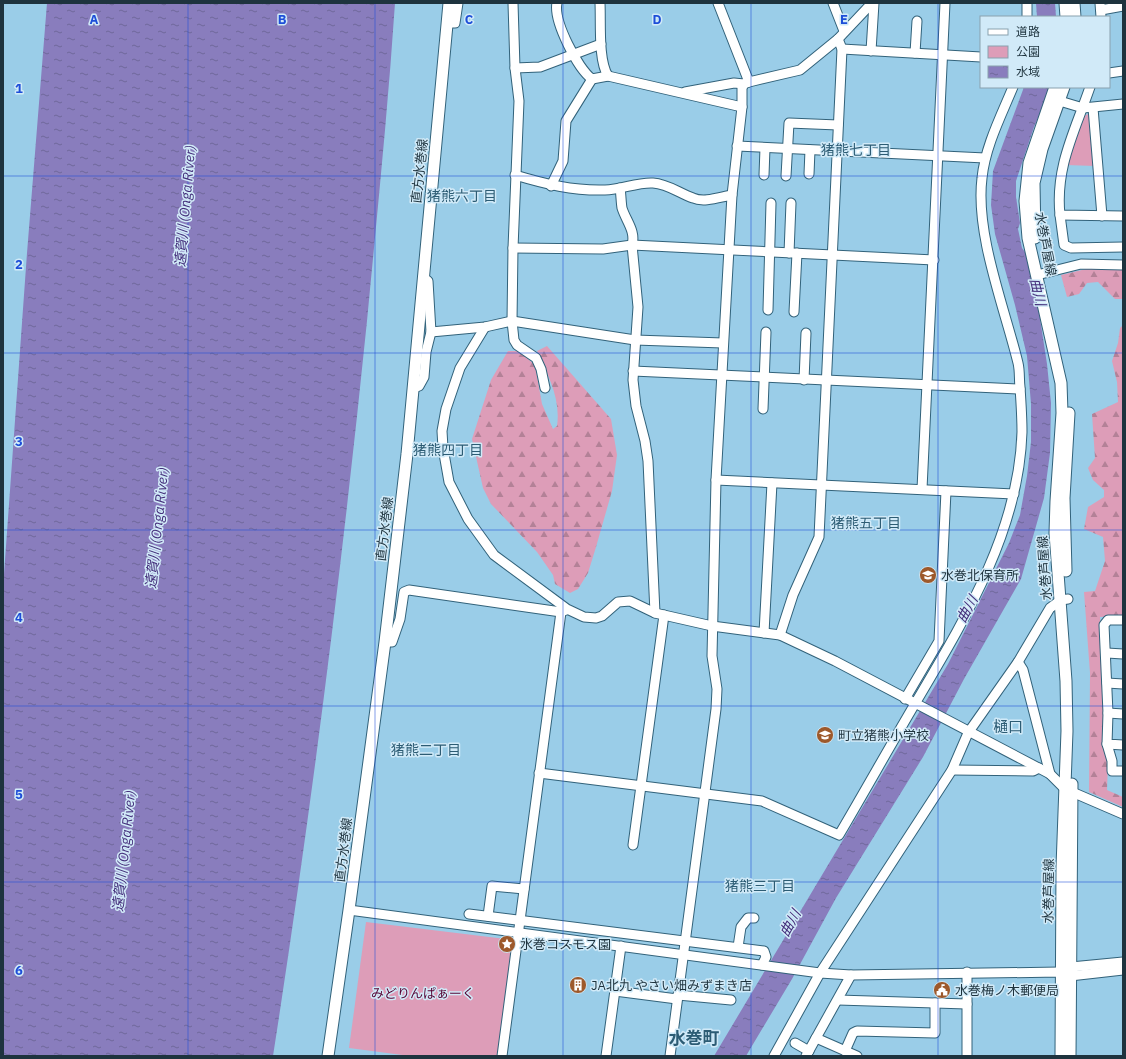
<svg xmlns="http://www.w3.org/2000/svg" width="1126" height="1059" font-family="'IBM Plex Sans','Noto Sans JP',sans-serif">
	<defs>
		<pattern id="forest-firs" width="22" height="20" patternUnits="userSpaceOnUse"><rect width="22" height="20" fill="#dd9db8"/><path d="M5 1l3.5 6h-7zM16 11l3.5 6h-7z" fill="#b38197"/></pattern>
		<pattern id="water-ripples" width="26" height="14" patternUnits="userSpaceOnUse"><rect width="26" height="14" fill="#897dbd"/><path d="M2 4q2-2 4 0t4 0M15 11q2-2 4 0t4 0" fill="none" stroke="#6f679b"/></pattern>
	</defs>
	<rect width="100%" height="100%" fill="#9acde8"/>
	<g fill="#dd9db8">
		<path d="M1088,114L1091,118L1095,166L1066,165L1071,146L1084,116Z"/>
		<path d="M366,922L515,940L500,1056H410L349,1048Z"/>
	</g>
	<g fill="url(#forest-firs)">
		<path d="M1086,269H1123V299H1115L1098,282L1087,283L1079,294L1067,297L1061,275Z"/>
		<path d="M1123,325V613L1122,616L1100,617L1104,686V752L1108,763L1107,790L1123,797V807L1089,792L1090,673L1084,592L1095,591L1105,561L1103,537L1084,529L1088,507L1104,497V490L1093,480L1088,468L1095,458L1092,414L1118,402L1117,382L1112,361L1118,343L1120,328Z"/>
		<path d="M547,346L611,419L617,455L612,491L596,547L588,573L578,589L570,593L555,584L553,575L537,552L491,504L483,488L472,439L491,380L508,351H519L535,365L542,404L553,429L557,426C561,399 548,375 537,351Z"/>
	</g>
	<g fill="url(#water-ripples)">
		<path d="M47,3H395C388,109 377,215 367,321C342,567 311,812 273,1056H3V588L27,253Z"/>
		<path d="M1036,3H1055L1056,17H1037Z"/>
		<path d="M1024,87H1051L1034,127L1016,181V197L1020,223L1018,229L1022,248L1031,260L1047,364L1051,403L1050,453L1044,498L1021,579L964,679L923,757L836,898L792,979L746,1056H714L948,664L1009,543L1020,515L1027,476L1031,442V404L1027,356L1015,305L995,234L991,205L993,171Z"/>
	</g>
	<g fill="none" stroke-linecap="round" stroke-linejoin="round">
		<g stroke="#32627a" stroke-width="11">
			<g id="minor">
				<path d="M513,3L515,68L519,101L513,248L512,321L514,340L517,345L536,358L541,369L545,388"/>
				<path d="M557,3C553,21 578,69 592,79L608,76L742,107"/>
				<path d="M600,3C601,23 598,60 608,76"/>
				<path d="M718,3L749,82"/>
				<path d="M833,3L844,31"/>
				<path d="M1027,3V17"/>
				<path d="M1100,3L1101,17"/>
				<path d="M1101,10L1123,6"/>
				<path d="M447,23H455L458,3"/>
				<path d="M842,49L981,57"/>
				<path d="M871,51L874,3"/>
				<path d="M915,53L917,21"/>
				<path d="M515,68L540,67L601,44"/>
				<path d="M1109,73L1123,71"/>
				<path d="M1090,87C1075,131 1055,167 1060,215L1123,216"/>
				<path d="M685,92L734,83L744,84"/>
				<path d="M1053,99L1083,108L1123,104"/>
				<path d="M1093,108L1102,216"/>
				<path d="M737,146L985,158"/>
				<path d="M809,174L810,150"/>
				<path d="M515,175C545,184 573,191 605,190C621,190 637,182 653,183C668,184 679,193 693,198C704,203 720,197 732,195"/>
				<path d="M764,175L765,148"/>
				<path d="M786,176L789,123L838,125"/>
				<path d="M551,186L563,161L566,121L592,79"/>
				<path d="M620,188C621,194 621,202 622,208C626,221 636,231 632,245L638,307L633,380L636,406L645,441L648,461L655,613"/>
				<path d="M1060,215L1064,245L1071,248L1123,247"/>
				<path d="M513,248L603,249L632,245L934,260"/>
				<path d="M789,253L791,203"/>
				<path d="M1037,275L1081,264L1123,265"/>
				<path d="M768,310L771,203"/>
				<path d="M794,312L797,253"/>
				<path d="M485,327L460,368L446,409L442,431L443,448L449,482L468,519L494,555L567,609L584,617L596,618L602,616L618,602L630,601L655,613L712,626L780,635L835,661L1050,774L1065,789L1072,792L1123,814"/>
				<path d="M431,332L485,327L512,321L635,340L723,343"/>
				<path d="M633,371L1020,389"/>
				<path d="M804,380L806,333"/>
				<path d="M414,388L419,386L424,377L426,352L431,332L428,281L423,277"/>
				<path d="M763,409L766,332"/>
				<path d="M716,480L1014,494"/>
				<path d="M922,489L945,3"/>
				<path d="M1123,620H1108L1104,625L1108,713L1107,744L1123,745"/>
				<path d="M764,633L772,483"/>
				<path d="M780,635L793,595L819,537L842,49L838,39"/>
				<path d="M385,642H392L400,619L404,592L409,590L561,612L566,610"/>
				<path d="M1107,653L1123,654"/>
				<path d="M1018,662L1023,670L1050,774"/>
				<path d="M1107,683L1123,684"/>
				<path d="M905,699L939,641L946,491"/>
				<path d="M1108,713L1123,714"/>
				<path d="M1107,744L1112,761V771H1123"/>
				<path d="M952,770L1033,771L1039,768"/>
				<path d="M539,773L762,801L839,835C865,791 890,746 916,702C965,619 1019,531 1022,432C1022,417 1021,402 1020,387C1019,380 1020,371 1018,363C1005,309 975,234 982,178C985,147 1001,116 1013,87"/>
				<path d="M633,845L664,615"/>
				<path d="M349,910L820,973L851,975L1060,972L1070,976L1123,970"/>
				<path d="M469,914L764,951L766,957L762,965"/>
				<path d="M488,916L492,886L524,889"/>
				<path d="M738,947L741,927L748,918H754"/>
				<path d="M1065,969L1071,967L1123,962"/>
				<path d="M967,972V1056"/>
				<path d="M615,991L677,999"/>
				<path d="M678,995L731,1000"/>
				<path d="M838,1000L967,1004"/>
				<path d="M816,1038L857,1056"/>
				<path d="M795,1043L809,1051"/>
				<path d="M845,1051L853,1033L857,1031L935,1033V1003"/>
				<path d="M502,1056L561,612"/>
				<path d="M606,1056L621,946"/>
				<path d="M670,1056L716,709L717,689L712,656L716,480L732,195L742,107V88L744,84L749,82L800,70L838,39L872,3"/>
				<path d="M774,1056L820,973L952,770L968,733L1018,662L1050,608L1061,600L1068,599"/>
				<path d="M806,1056L851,975"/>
			</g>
		</g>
		<g stroke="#32627a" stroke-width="13">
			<g id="major">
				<path d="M1065,3L1066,17"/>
				<path d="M1074,3L1075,17"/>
				<path d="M1055,87L1029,163L1025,201L1028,238L1061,383L1062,413L1056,501L1055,533L1066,681L1067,731L1062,867L1061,1056"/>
				<path d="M1035,238L1034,183L1042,149L1064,87"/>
				<path d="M1066,571L1064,498L1069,413"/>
				<path d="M328,1056L349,910L385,642L407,454L449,3"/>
				<path d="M1070,1056L1072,784"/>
			</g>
		</g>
		<use href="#minor" stroke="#fff" stroke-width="9"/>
		<use href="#major" stroke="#fff" stroke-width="11"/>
	</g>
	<path fill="none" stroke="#1d4ed8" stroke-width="1" stroke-opacity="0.55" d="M188,3V1056M375,3V1056M563,3V1056M751,3V1056M938,3V1056M3,176H1123M3,353H1123M3,530H1123M3,706H1123M3,882H1123"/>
	<defs>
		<g id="school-disc" transform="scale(0.9)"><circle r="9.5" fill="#9d592b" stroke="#d1eaf8"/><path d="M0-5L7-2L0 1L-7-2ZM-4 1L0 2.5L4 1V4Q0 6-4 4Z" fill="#fff"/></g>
		<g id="sight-disc" transform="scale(0.9)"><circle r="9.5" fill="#9d592b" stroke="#d1eaf8"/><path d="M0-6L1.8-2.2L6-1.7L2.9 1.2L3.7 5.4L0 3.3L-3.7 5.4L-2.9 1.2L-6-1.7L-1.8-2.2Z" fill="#fff"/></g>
		<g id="building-disc" transform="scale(0.9)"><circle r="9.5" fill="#9d592b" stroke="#d1eaf8"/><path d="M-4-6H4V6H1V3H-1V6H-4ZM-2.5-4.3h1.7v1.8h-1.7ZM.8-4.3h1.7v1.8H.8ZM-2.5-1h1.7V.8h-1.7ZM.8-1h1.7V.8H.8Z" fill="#fff"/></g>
		<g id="civic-disc" transform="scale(0.9)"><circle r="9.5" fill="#9d592b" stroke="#d1eaf8"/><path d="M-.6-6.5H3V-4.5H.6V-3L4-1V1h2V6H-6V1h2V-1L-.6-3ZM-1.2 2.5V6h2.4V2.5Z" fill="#fff"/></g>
	</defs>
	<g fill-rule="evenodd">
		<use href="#school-disc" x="928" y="575"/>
		<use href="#school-disc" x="825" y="735"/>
		<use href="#sight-disc" x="507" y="944"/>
		<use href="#building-disc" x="578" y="985"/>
		<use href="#civic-disc" x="942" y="990"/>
	</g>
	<g text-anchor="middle" stroke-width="3" stroke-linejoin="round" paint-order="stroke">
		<g font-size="13" fill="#1e333e" stroke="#d1eaf8">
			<text transform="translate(419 171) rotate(-84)" y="5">直方水巻線</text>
			<text transform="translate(1046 244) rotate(79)" y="5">水巻芦屋線</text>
			<text transform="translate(384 529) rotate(-83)" y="5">直方水巻線</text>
			<text transform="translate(1044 568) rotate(-94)" y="5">水巻芦屋線</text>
			<text transform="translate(343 850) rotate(-83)" y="5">直方水巻線</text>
			<text transform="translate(1048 891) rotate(-89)" y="5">水巻芦屋線</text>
		</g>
		<g font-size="13" fill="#1e333e" stroke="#d1eaf8" text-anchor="start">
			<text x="941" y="580">水巻北保育所</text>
			<text x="838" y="740">町立猪熊小学校</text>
			<text x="520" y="949">水巻コスモス園</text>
			<text x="591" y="990">JA北九 やさい畑みずまき店</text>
			<text x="955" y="995">水巻梅ノ木郵便局</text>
		</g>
		<g font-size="13" fill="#550032" stroke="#d1eaf8">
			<text x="423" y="998">みどりんぱぁーく</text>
		</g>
		<g font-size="14" fill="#2c5c74" stroke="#d1eaf8">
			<text x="856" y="155">猪熊七丁目</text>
			<text x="462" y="201">猪熊六丁目</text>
			<text x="448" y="455">猪熊四丁目</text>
			<text x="866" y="528">猪熊五丁目</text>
			<text x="426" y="755">猪熊二丁目</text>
			<text x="760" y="891">猪熊三丁目</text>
		</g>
		<g font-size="14" font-style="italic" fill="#442f7b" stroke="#d1eaf8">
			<text transform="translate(185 206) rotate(-85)" y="5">遠賀川 (Onga River)</text>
			<text transform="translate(1038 292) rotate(77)" y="5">曲川</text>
			<text transform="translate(157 528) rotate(-84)" y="5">遠賀川 (Onga River)</text>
			<text transform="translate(967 609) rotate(-61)" y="5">曲川</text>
			<text transform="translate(124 851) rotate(-84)" y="5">遠賀川 (Onga River)</text>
			<text transform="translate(790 923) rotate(-61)" y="5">曲川</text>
		</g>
		<g font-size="15" fill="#2c5c74" stroke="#d1eaf8">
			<text x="1008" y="732">樋口</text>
		</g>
		<g font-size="17" font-weight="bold" fill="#2c5c74" stroke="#d1eaf8">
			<text x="694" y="1044">水巻町</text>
		</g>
	</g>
	<g font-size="13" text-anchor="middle" font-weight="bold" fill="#1d4ed8" stroke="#d1eaf8" stroke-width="3" stroke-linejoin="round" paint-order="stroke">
		<text x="94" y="24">A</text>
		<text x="282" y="24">B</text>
		<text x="469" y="24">C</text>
		<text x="657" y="24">D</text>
		<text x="844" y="24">E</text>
		<text x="19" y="93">1</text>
		<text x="19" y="269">2</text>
		<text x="19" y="446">3</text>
		<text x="19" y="622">4</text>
		<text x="19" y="799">5</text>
		<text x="19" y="975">6</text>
	</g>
	<rect width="1126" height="1059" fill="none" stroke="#1e333e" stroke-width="8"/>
	<rect x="980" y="16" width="130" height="72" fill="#d1eaf8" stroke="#89a1ae"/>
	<rect x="988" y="29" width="20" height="6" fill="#ffffff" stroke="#89a1ae"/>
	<text x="1016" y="36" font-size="12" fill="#1e333e">道路</text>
	<rect x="988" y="46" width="20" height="12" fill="#dd9db8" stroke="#89a1ae"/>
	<text x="1016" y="56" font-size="12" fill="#1e333e">公園</text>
	<rect x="988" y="66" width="20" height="12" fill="url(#water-ripples)" stroke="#89a1ae"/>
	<text x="1016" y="76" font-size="12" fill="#1e333e">水域</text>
</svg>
